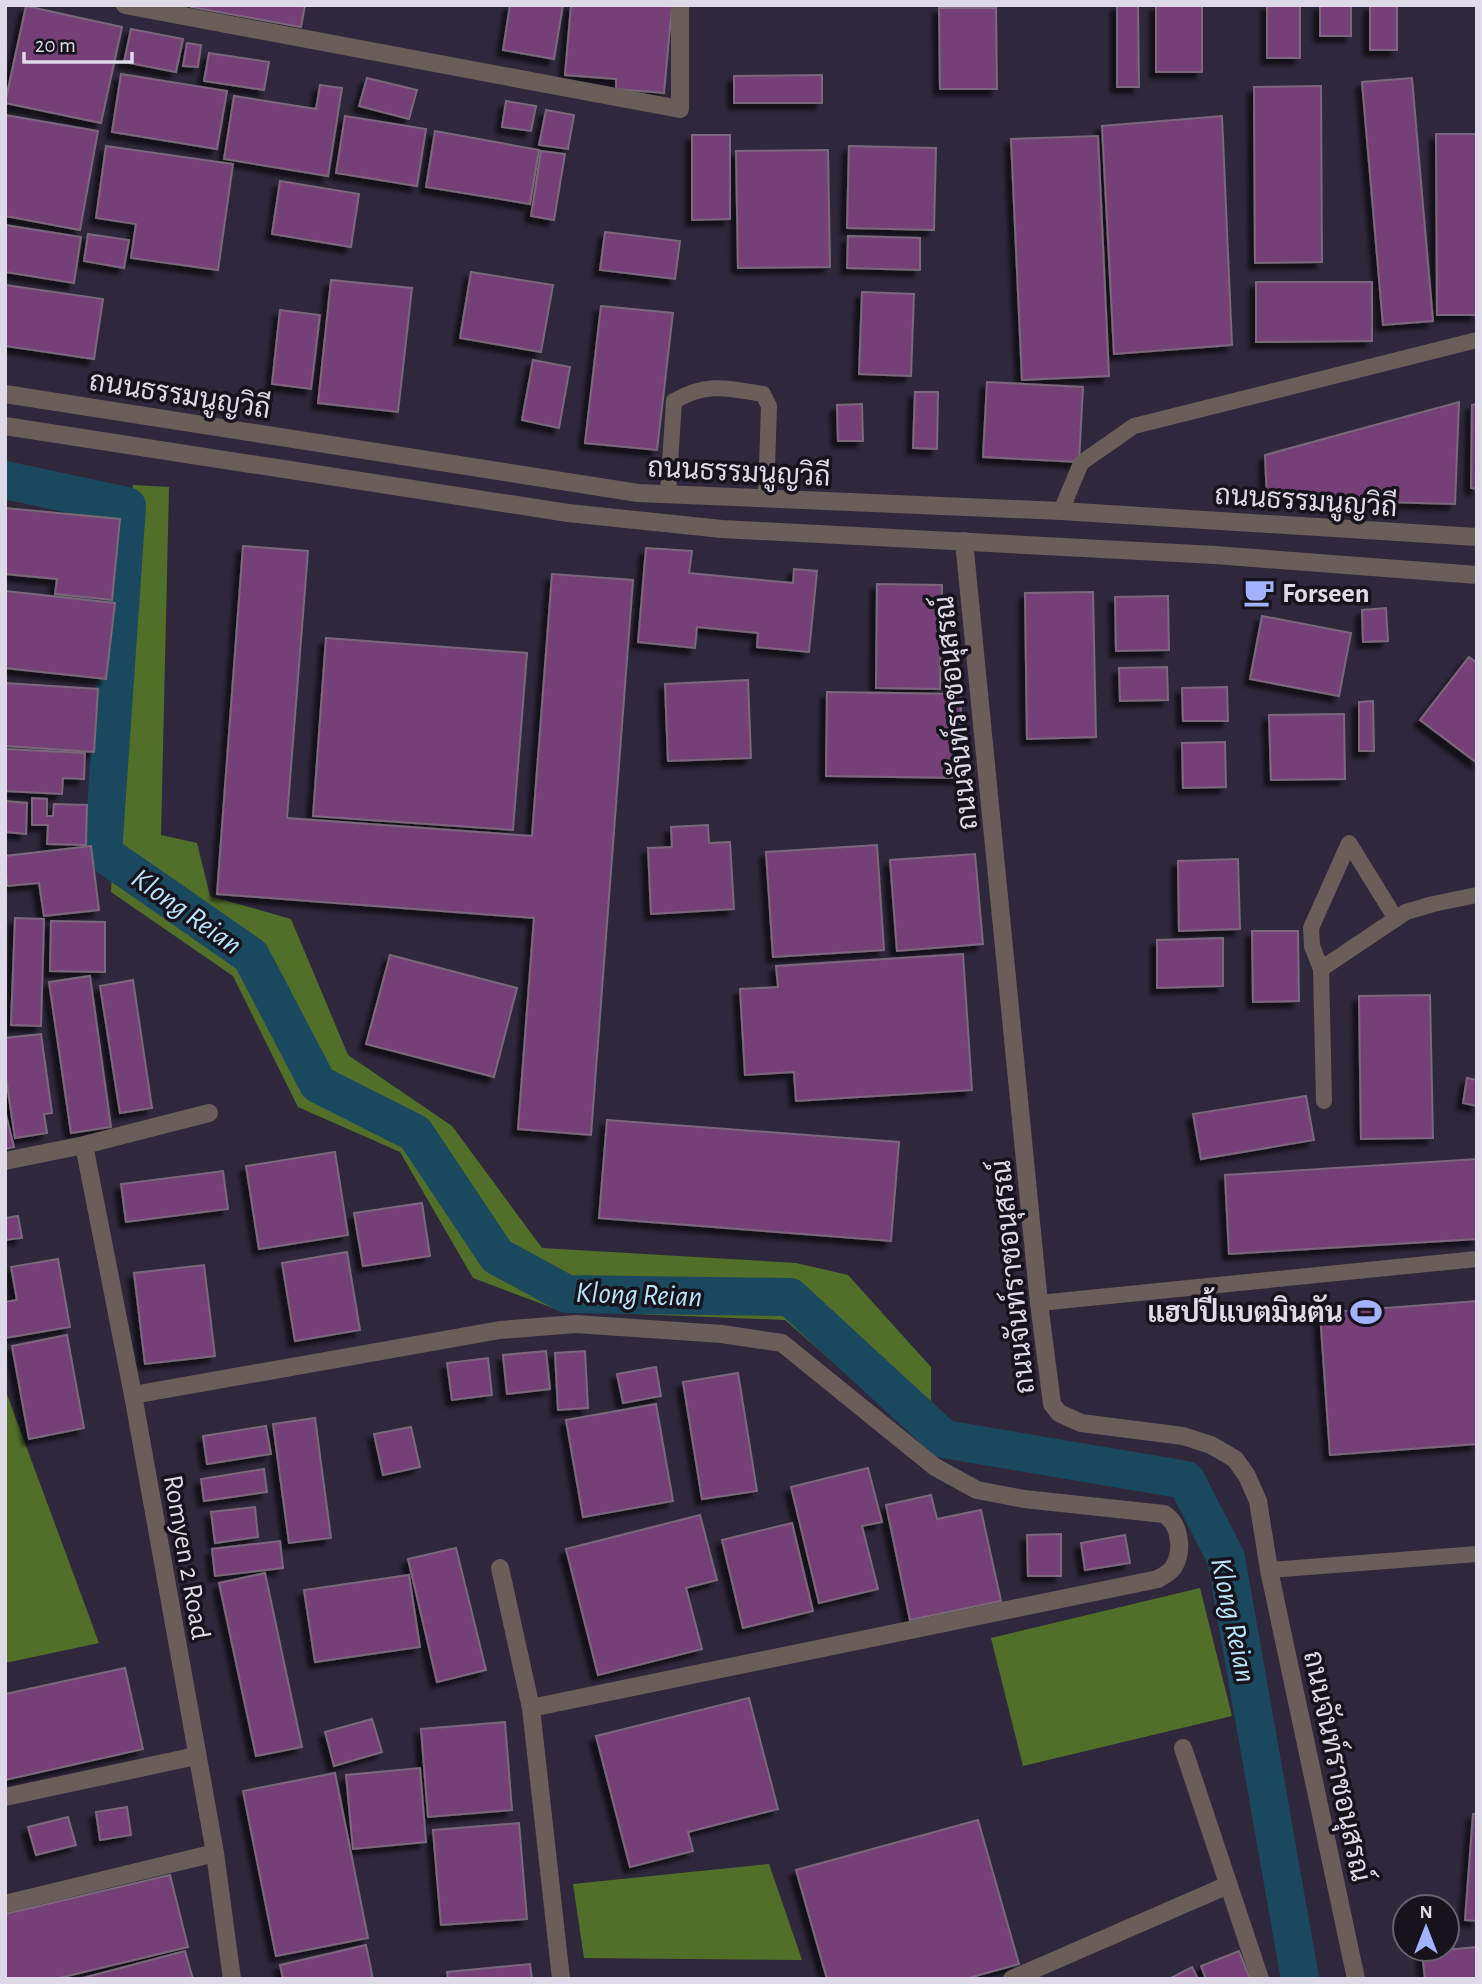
<svg xmlns="http://www.w3.org/2000/svg" width="1482" height="1984" font-family="'Alegreya Sans',Sarabun,sans-serif">
	<defs>
		<filter id="shadow"><feDropShadow dx="-6" dy="6" stdDeviation="2" flood-color="#0009"/></filter>
	</defs>
	<rect width="100%" height="100%" fill="#2f283c"/>
	<g fill="#526f29">
		<path d="M133,485L169,487L161,835L197,843L210,896L291,919L348,1055L452,1126L542,1248L796,1263L848,1275L931,1367V1448L785,1320L561,1311L473,1278L400,1152L298,1107L233,976L111,892Z"/>
		<path d="M5,1389L99,1643L5,1663Z"/>
		<path d="M1200,1588L1232,1716L1023,1766L991,1638Z"/>
		<path d="M769,1864L802,1960L584,1958L573,1884Z"/>
	</g>
	<g fill="none" stroke-linecap="round" stroke-linejoin="round">
		<path stroke="#1a495f" stroke-width="38" d="M5,480L127,506L103,853L251,956L318,1084L415,1133L497,1256L567,1294L790,1297L944,1439L1186,1480L1226,1558L1300,1979"/>
	</g>
	<g fill="#754177" stroke="#7b687b" stroke-width="2" filter="url(#shadow)">
		<path d="M191,5H305L301,27L191,7Z"/>
		<path d="M510,5H563L554,59L503,50Z"/>
		<path d="M571,5L672,6L664,93L616,89V79L565,75Z"/>
		<path d="M1117,5H1138L1139,87H1117Z"/>
		<rect x="1156" y="5" width="46" height="67"/>
		<rect x="1267" y="5" width="33" height="53"/>
		<rect x="1320" y="5" width="31" height="31"/>
		<rect x="1370" y="5" width="27" height="45"/>
		<path d="M26,6L122,27L101,123L5,103Z"/>
		<path d="M939,8H996L997,89H940Z"/>
		<path d="M131,29L183,39L176,72L124,62Z"/>
		<path d="M187,43L201,45L198,67L183,66Z"/>
		<path d="M209,53L269,62L264,90L204,81Z"/>
		<path d="M121,74L227,91L217,149L112,132Z"/>
		<path d="M822,75V103H734V76Z"/>
		<path d="M367,78L417,90L409,119L359,106Z"/>
		<path d="M1412,78L1433,321L1383,325L1362,82Z"/>
		<path d="M320,85L342,88L328,176L224,159L234,96L316,109Z"/>
		<path d="M1321,86L1322,262L1255,263L1254,87Z"/>
		<path d="M506,101L536,106L531,131L502,127Z"/>
		<path d="M546,110L574,115L568,149L539,145Z"/>
		<path d="M5,115L98,131L80,230L5,216Z"/>
		<path d="M345,116L426,129L417,186L336,173Z"/>
		<path d="M1222,116L1232,345L1114,354L1102,126Z"/>
		<path d="M435,131L539,150L530,204L426,187Z"/>
		<path d="M1436,134H1477V315H1437Z"/>
		<path d="M692,135H730V219L692,220Z"/>
		<path d="M1098,136L1109,376L1022,380L1011,139Z"/>
		<path d="M106,146L233,164L218,270L131,258L136,224L96,218Z"/>
		<path d="M849,146L936,148L934,230L847,228Z"/>
		<path d="M828,150L830,267L738,268L736,151Z"/>
		<path d="M541,151L565,154L554,220L531,216Z"/>
		<path d="M280,181L359,194L351,247L272,234Z"/>
		<path d="M5,225L81,237L74,283L5,272Z"/>
		<path d="M605,232L680,241L675,279L600,270Z"/>
		<path d="M88,234L129,240L124,268L84,261Z"/>
		<path d="M848,236L920,238V270L847,268Z"/>
		<path d="M471,272L553,285L541,352L460,338Z"/>
		<path d="M331,280L412,288L398,412L318,403Z"/>
		<path d="M1256,282H1372V341L1256,342Z"/>
		<path d="M5,285L103,299L94,359L5,346Z"/>
		<path d="M862,292L914,294L911,376L859,374Z"/>
		<path d="M601,306L673,313L657,450L585,443Z"/>
		<path d="M280,310L320,315L311,389L272,384Z"/>
		<path d="M533,360L570,367L559,428L522,420Z"/>
		<path d="M987,382L1083,387L1079,462L983,457Z"/>
		<path d="M915,392H938L937,449L913,448Z"/>
		<path d="M1459,402L1455,504L1267,499L1265,455Z"/>
		<path d="M862,404L863,441H838L837,405Z"/>
		<path d="M1477,404V489L1471,488L1472,405Z"/>
		<path d="M5,508L120,519L112,600L55,594L57,579L5,574Z"/>
		<path d="M243,546L308,551L287,818L532,836L552,574L633,580L591,1135L518,1129L534,918L217,894Z"/>
		<path d="M646,548L692,551L689,573L793,583L794,569L817,571L809,652L757,647L758,633L697,627L695,648L638,642Z"/>
		<path d="M877,584L942,585L940,689L876,688Z"/>
		<path d="M5,591L115,603L106,679L5,668Z"/>
		<path d="M1093,592L1096,737L1027,739L1025,593Z"/>
		<path d="M1168,596L1169,650L1116,651L1115,597Z"/>
		<path d="M1386,608L1388,641L1363,642L1362,610Z"/>
		<path d="M1262,616L1351,633L1339,696L1250,679Z"/>
		<path d="M326,638L527,653L513,830L313,816Z"/>
		<path d="M1469,657L1477,663V763L1420,720Z"/>
		<path d="M1167,667L1168,700L1120,701L1119,668Z"/>
		<path d="M748,680L751,758L668,761L665,684Z"/>
		<path d="M5,683L98,689L94,752L5,746Z"/>
		<path d="M1227,687L1228,721H1183L1182,688Z"/>
		<path d="M827,692L961,694L960,778L826,776Z"/>
		<path d="M1373,701L1374,751H1359V702Z"/>
		<path d="M1344,714L1345,779L1271,780L1269,715Z"/>
		<path d="M1225,742L1226,787L1183,788L1182,743Z"/>
		<path d="M5,749L85,753L84,779L63,778L62,794L5,791Z"/>
		<path d="M32,798L47,799V816H53L54,804L87,805L86,845L47,844L48,825H32Z"/>
		<path d="M5,801L27,803L26,834L5,832Z"/>
		<path d="M708,825L709,843L730,842L734,909L651,914L648,848L672,847L671,827Z"/>
		<path d="M877,845L884,950L773,957L766,852Z"/>
		<path d="M91,846L99,910L44,916L39,883L7,886L5,856Z"/>
		<path d="M975,854L983,944L897,951L890,860Z"/>
		<path d="M1238,859L1240,929L1179,931L1178,861Z"/>
		<path d="M15,918L44,919L41,1026L11,1025Z"/>
		<path d="M51,921L105,922V972L50,971Z"/>
		<path d="M1252,931H1298L1299,1001L1253,1002Z"/>
		<path d="M1223,938V986L1157,988V940Z"/>
		<path d="M963,954L972,1090L796,1101L794,1072L745,1075L740,989L778,987L776,966Z"/>
		<path d="M390,955L517,988L494,1077L366,1044Z"/>
		<path d="M90,976L111,1127L71,1133L49,982Z"/>
		<path d="M133,980L152,1108L120,1113L100,986Z"/>
		<path d="M1430,995L1433,1138L1361,1139L1359,996Z"/>
		<path d="M41,1034L52,1113L44,1114L47,1133L15,1138L5,1071V1038Z"/>
		<path d="M1467,1078L1477,1080V1106L1463,1103Z"/>
		<path d="M1306,1096L1314,1140L1201,1159L1193,1114Z"/>
		<path d="M5,1111L14,1147L5,1149Z"/>
		<path d="M607,1120L899,1142L891,1241L599,1218Z"/>
		<path d="M335,1152L348,1235L259,1249L246,1166Z"/>
		<path d="M1477,1159V1239L1229,1254L1225,1175Z"/>
		<path d="M223,1171L228,1209L126,1222L121,1184Z"/>
		<path d="M422,1203L430,1256L363,1266L354,1213Z"/>
		<path d="M18,1216L22,1238L5,1240V1218Z"/>
		<path d="M347,1252L360,1330L295,1341L282,1263Z"/>
		<path d="M58,1259L70,1327L5,1338V1302L17,1300L11,1267Z"/>
		<path d="M204,1265L215,1356L145,1364L134,1273Z"/>
		<path d="M1477,1301V1444L1330,1455L1320,1313Z"/>
		<path d="M67,1335L84,1428L29,1439L12,1346Z"/>
		<path d="M546,1351L550,1389L507,1394L503,1355Z"/>
		<path d="M585,1351L588,1408L558,1410L555,1353Z"/>
		<path d="M488,1358L492,1395L452,1400L447,1363Z"/>
		<path d="M656,1367L661,1396L623,1403L617,1374Z"/>
		<path d="M738,1373L757,1491L702,1499L683,1382Z"/>
		<path d="M656,1404L673,1501L583,1517L566,1420Z"/>
		<path d="M315,1418L331,1538L289,1543L273,1424Z"/>
		<path d="M266,1426L271,1454L207,1464L203,1436Z"/>
		<path d="M411,1427L420,1467L383,1475L374,1434Z"/>
		<path d="M868,1468L882,1522L862,1526L878,1589L819,1603L791,1487Z"/>
		<path d="M264,1469L267,1492L204,1501L201,1479Z"/>
		<path d="M931,1495L937,1519L981,1510L1001,1601L910,1620L886,1505Z"/>
		<path d="M255,1507L258,1537L215,1543L211,1512Z"/>
		<path d="M700,1515L717,1580L686,1588L702,1649L598,1675L566,1549Z"/>
		<path d="M792,1523L813,1611L743,1628L722,1540Z"/>
		<path d="M1061,1534V1576H1028L1027,1535Z"/>
		<path d="M1125,1535L1130,1563L1085,1570L1081,1543Z"/>
		<path d="M280,1541L283,1568L215,1576L212,1549Z"/>
		<path d="M456,1548L486,1670L437,1682L408,1559Z"/>
		<path d="M265,1573L302,1747L256,1756L219,1583Z"/>
		<path d="M409,1575L420,1647L315,1662L304,1590Z"/>
		<path d="M125,1668L143,1749L5,1780V1694Z"/>
		<path d="M749,1698L778,1809L688,1832L693,1851L630,1867L596,1736Z"/>
		<path d="M372,1719L382,1752L334,1766L325,1732Z"/>
		<path d="M505,1722L512,1810L428,1817L421,1729Z"/>
		<path d="M420,1768L426,1842L353,1849L346,1775Z"/>
		<path d="M335,1773L368,1938L276,1956L243,1791Z"/>
		<path d="M127,1807L131,1835L100,1840L96,1812Z"/>
		<path d="M1473,1814H1477V1921L1465,1920Z"/>
		<path d="M68,1817L76,1845L36,1855L28,1827Z"/>
		<path d="M978,1820L1019,1964L965,1979H827L796,1870Z"/>
		<path d="M519,1823L527,1919L441,1925L433,1830Z"/>
		<path d="M170,1875L188,1947L55,1979H5V1914Z"/>
		<path d="M366,1945L373,1979H283L280,1965Z"/>
		<path d="M1477,1947V1979H1425L1422,1952Z"/>
		<path d="M185,1951L193,1979H79Z"/>
		<path d="M1239,1951L1250,1979H1206L1201,1966Z"/>
		<path d="M530,1964L532,1979H448L447,1972Z"/>
		<path d="M1192,1967L1198,1979H1169Z"/>
	</g>
	<g fill="none" stroke-linecap="round" stroke-linejoin="round">
		<g stroke="#695e59" stroke-width="16">
			<path d="M668,494L674,401C707,382 727,388 763,394L769,406L766,498"/>
			<path d="M1061,511L1081,463L1134,426L1477,340"/>
			<path d="M1321,969L1312,946L1311,928L1349,843L1396,919"/>
			<path d="M1324,1101L1321,969L1406,912L1433,904L1477,895"/>
			<path d="M1039,1303L1477,1259"/>
			<path d="M1269,1570L1477,1554"/>
		</g>
		<g stroke="#695e59" stroke-width="18">
			<path d="M125,5L680,109V5"/>
			<path d="M964,541L1039,1303L1052,1404L1059,1413L1081,1423L1183,1436L1211,1445L1235,1459L1247,1476L1258,1501L1269,1570L1356,1979"/>
			<path d="M84,1145L133,1395L215,1853L232,1979"/>
			<path d="M5,1161L84,1145L209,1113"/>
			<path d="M133,1395L500,1330L576,1324L722,1334L782,1343L935,1467L977,1490L1024,1499L1164,1514C1180,1524 1184,1551 1173,1568C1169,1573 1163,1576 1158,1579L531,1708L561,1979"/>
			<path d="M500,1568L531,1708"/>
			<path d="M1183,1748L1260,1979"/>
			<path d="M5,1797L196,1756"/>
			<path d="M5,1904L215,1853"/>
			<path d="M1012,1979L1228,1885"/>
		</g>
		<g stroke="#695e59" stroke-width="18">
			<path d="M5,394L638,493L1061,511L1477,537"/>
			<path d="M5,426L568,513L722,529L1215,555L1477,575"/>
		</g>
	</g>
	<defs>
		<g id="cafe-bare" transform="scale(2.415)"><path d="M-5.5-4.5H6V0H3Q3 3.5 0 3.5H-2.5Q-5.5 3.5-5.5 0ZM3-3.2v2h1.7v-2ZM-6 4.5H4V6H-6Z" fill="#a2b2fd" stroke="#16131c" stroke-width="2.5" paint-order="stroke"/></g>
		<g id="stadium-bare" transform="scale(2.415)"><path d="M0-5a6.5 5 0 1 0 0 10a6.5 5 0 1 0 0-10ZM-3.5-1.8h7v3.6h-7Z" fill="#a2b2fd" stroke="#16131c" stroke-width="2.5" paint-order="stroke"/></g>
	</defs>
	<g fill-rule="evenodd">
		<use href="#cafe-bare" x="1259" y="592"/>
		<use href="#stadium-bare" x="1366" y="1312"/>
	</g>
	<g text-anchor="middle" stroke-width="7" stroke-linejoin="round" paint-order="stroke">
		<g font-size="28" fill="#dedae7" stroke="#16131c">
			<text transform="translate(180 394) rotate(9)" y="10">ถนนธรรมนูญวิถี</text>
			<text transform="translate(739 471) rotate(3)" y="10">ถนนธรรมนูญวิถี</text>
			<text transform="translate(1306 500) rotate(4)" y="10">ถนนธรรมนูญวิถี</text>
			<text transform="translate(955 713) rotate(-96)" y="10">ถนนจันท์ราชอนุสรณ์</text>
			<text transform="translate(1012 1277) rotate(-96)" y="10">ถนนจันท์ราชอนุสรณ์</text>
			<text transform="translate(188 1557) rotate(80)" y="10">Romyen 2 Road</text>
			<text transform="translate(1338 1766) rotate(78)" y="10">ถนนจันท์ราชอนุสรณ์</text>
		</g>
		<g font-size="28" font-weight="bold" fill="#dedae7" stroke="#16131c" text-anchor="start">
			<text x="1282" y="602">Forseen</text>
			<text x="1343" y="1322" text-anchor="end">แฮปปี้แบตมินตัน</text>
		</g>
		<g font-size="30" font-style="italic" fill="#bae4fa" stroke="#16131c">
			<text transform="translate(187 911) rotate(35)" y="10">Klong Reian</text>
			<text transform="translate(639 1294) rotate(2)" y="10">Klong Reian</text>
			<text transform="translate(1234 1620) rotate(78)" y="10">Klong Reian</text>
		</g>
	</g>
	<rect width="1482" height="1984" fill="none" stroke="#dedae7" stroke-width="14"/>
	<g transform="translate(1426 1928)"><circle r="33" fill="#16131c" stroke="#66636d" stroke-width="2"/>
	<path d="M0-5L12 26L0 18L-12 26Z" fill="#a2b2fd"/>
	<text y="-10" font-size="19" font-weight="bold" text-anchor="middle" fill="#dedae7">N</text>
	</g>
	<path d="M24 52v10h108v-10" fill="none" stroke="#dedae7" stroke-width="3.5"/>
	<text x="35" y="52" font-size="21" fill="#dedae7" stroke="#16131c" stroke-width="5" paint-order="stroke">20 m</text>
</svg>
